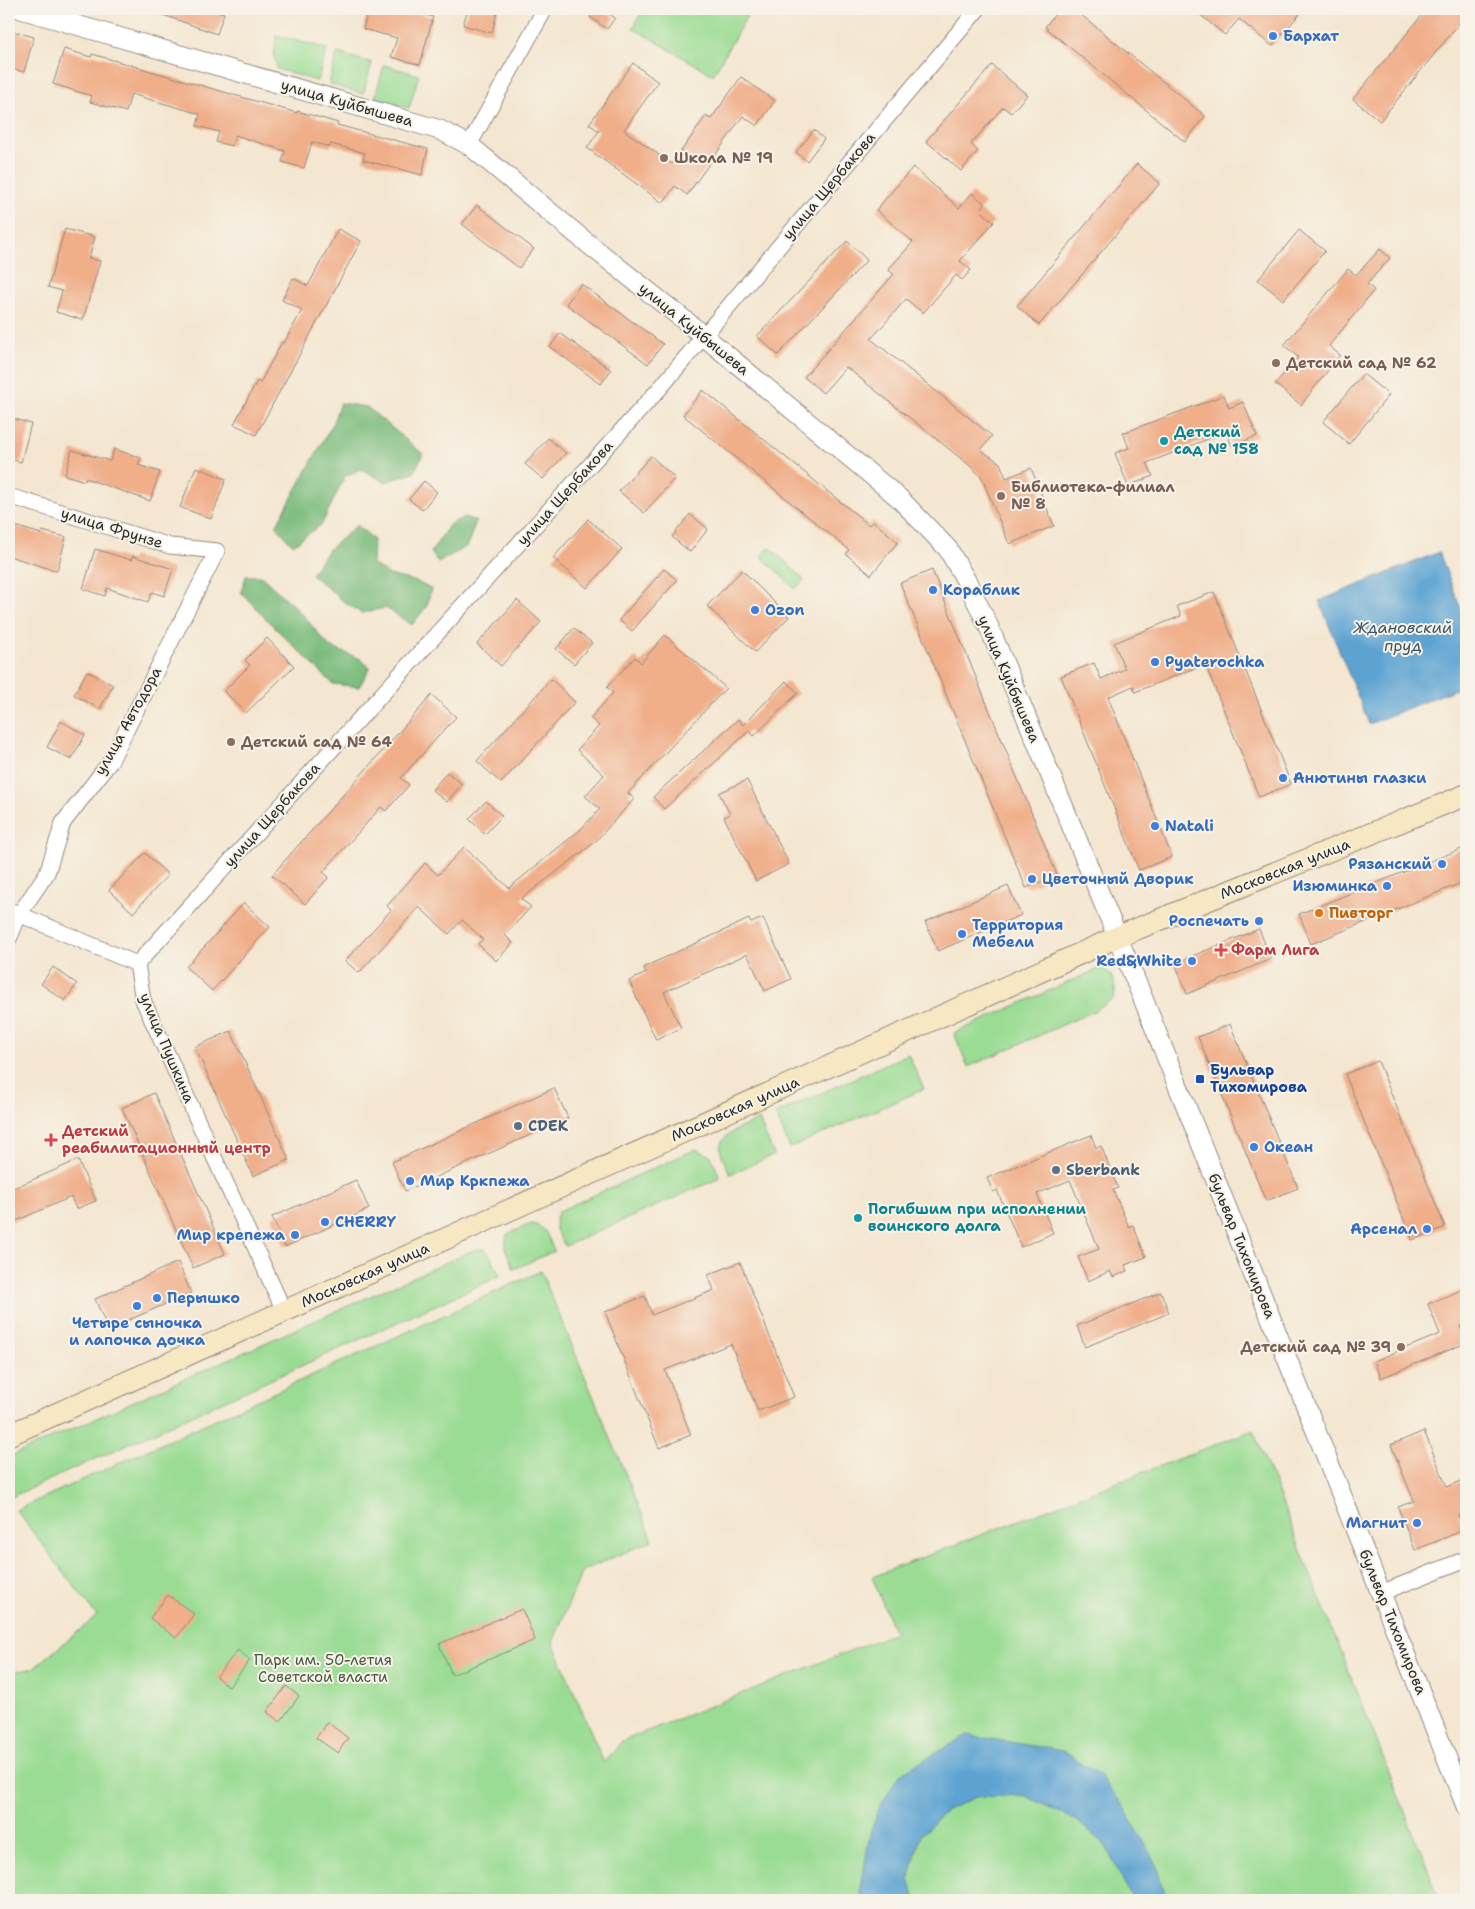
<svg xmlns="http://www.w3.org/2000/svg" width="1475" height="1909" font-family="'Shantell Sans',sans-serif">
	<rect width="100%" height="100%" fill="#f7f3e8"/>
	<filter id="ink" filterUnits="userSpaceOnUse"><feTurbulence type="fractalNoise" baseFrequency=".02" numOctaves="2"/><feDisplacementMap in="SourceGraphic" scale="10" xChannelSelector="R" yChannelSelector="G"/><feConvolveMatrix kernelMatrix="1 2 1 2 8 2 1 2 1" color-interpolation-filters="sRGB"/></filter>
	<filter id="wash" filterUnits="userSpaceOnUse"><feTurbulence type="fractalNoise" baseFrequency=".0096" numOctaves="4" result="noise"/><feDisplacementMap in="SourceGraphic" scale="20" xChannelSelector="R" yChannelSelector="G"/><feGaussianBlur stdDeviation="1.12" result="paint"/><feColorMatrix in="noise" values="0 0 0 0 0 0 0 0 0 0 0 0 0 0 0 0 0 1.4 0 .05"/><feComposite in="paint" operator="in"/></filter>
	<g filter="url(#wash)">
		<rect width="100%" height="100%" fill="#f4e6d0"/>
		<g fill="#9adc93" stroke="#62845f">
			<path d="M644,9H751L713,75L633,28Z"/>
			<path d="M276,35L327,49L317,81L277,69L274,57Z"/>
			<path d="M337,53L372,63L363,94L329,84Z"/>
			<path d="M384,65L419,75L409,108L375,98Z"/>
			<path d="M770,547L804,580L795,589L761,556Z"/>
			<path d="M1104,968C1114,977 1117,986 1114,998L1094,1011L968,1067L954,1033L1098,969Z"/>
			<path d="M908,1054L924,1089L790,1148L775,1114Z"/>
			<path d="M759,1120L774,1155L730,1174C727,1167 723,1160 721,1152C715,1135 746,1126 759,1120Z"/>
			<path d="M696,1149L711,1156L720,1178L565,1246C557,1232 551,1227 559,1211Z"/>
			<path d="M531,1224C547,1226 548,1238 554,1251L514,1269L505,1248L507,1234Z"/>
			<path d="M476,1249H484L491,1257L500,1276L9,1498V1457Z"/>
			<path d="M541,1271L653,1540L582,1571L553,1642L604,1763L622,1741L895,1633L872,1577L1253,1430L1440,1900H9V1673L34,1668L97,1616L16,1510Z"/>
		</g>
		<g fill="#7bbc7d" stroke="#537454">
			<path d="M340,403L367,407L423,454L414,473L385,482L361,469L345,476L322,524L293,545L276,526L332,425Z"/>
			<path d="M465,517L476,521L467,546L438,563L431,552L450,524Z"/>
			<path d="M357,525L373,539L372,564L390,575L417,582L431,589L427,606L412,625L386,608L361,613L343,601L311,574L327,551Z"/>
			<path d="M246,576H261L302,614L330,647L361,659L370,668L359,687L333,684L270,623L241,592Z"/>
		</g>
		<g fill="#5ca3d2" stroke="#44677e">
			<path d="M1439,552L1466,622V685L1369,724L1319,601Z"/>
			<path d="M967,1735L1063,1751L1101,1776L1125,1809L1155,1861L1166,1900H1133L1105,1845L1077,1821L1024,1795L976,1797L947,1810L921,1835L909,1879L915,1900H863L860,1893L870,1833L878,1810L900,1774Z"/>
		</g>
		<g id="blocks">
			<g fill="#f0ae89">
				<path d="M152,9H211L224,13L217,34L152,11Z"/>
				<path d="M368,9H402L433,17L420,65L391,57L397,38L363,29Z"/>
				<path d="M468,9H498L492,33L463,25Z"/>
				<path d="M596,9H602L615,18L607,29L590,17Z"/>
				<path d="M1059,9H1074L1205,116L1185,142L1045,27Z"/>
				<path d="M1193,9H1304L1272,46L1239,19L1225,35Z"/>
				<path d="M1427,9H1466V15L1380,121L1353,99Z"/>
				<path d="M9,30L34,37L24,72L9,68Z"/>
				<path d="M64,49L91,57L92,54L297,113V111L338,123L337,125L428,149L422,175L363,160L365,153L331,144L330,147L312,142L304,168L282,162L285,151L235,135L232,146L216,142L219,132L197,126L200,114L131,94L126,112L90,102L92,96L53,84Z"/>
				<path d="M633,63L658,82L624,130L672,164L706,116L711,119L741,77L775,101L757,126L743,116L687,195L675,186L663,203L587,148L599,131L589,124Z"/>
				<path d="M992,65L1027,95L1011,113L1003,107L971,144L978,151L961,171L926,141Z"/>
				<path d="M814,130L824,139L807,161L796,152Z"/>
				<path d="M1137,164L1160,183L1039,325L1017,306Z"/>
				<path d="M913,167L959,208L972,193L985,204L980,210L994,222L960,261L971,270L962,280L956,275L923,313L906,299L871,339L992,436L981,450L1000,463L1006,478L1031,468L1054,526L1009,544L981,476L969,465L846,367L823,393L804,377L894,274L888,270L913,242L876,210Z"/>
				<path d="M477,205L534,249L519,268L462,224Z"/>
				<path d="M65,229L95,237L89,258L100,261L83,320L56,312L62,291L48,287Z"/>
				<path d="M338,229L361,241L256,435L234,424L257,381L260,383L282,342L284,343L302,310L282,300L293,278L308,286Z"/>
				<path d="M1299,230L1325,251L1283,300L1258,280Z"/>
				<path d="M847,241L867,260L778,355L757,336Z"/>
				<path d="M1380,249L1390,258L1367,284L1374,290L1329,346L1340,355L1301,405L1275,384L1298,357L1284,345L1348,269L1356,275Z"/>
				<path d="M581,284L663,344L648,364L566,304Z"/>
				<path d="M560,333L611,370L601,384L550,347Z"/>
				<path d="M1363,374L1389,395L1349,444L1323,422Z"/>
				<path d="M703,390L869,525L873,521L898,542L871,575L846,554L849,550L683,415Z"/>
				<path d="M1224,395L1229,408L1243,402L1257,436L1232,446L1226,432L1147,463L1153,476L1128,486L1115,453L1129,448L1123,433Z"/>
				<path d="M9,417L31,424L21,462L9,459Z"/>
				<path d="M548,438L566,453L543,479L525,464Z"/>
				<path d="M114,449L141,458L138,465L160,472L150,501L85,478V481L65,475L72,450L110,461Z"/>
				<path d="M651,456L675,478L644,513L619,491Z"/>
				<path d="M196,467L226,479L211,519L180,507Z"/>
				<path d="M424,481L437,492L422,510L409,499Z"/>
				<path d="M690,514L708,529L690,552L672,537Z"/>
				<path d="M588,519L622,549L587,588L553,558Z"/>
				<path d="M9,524L41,534L42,531L66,537L57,571L9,556Z"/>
				<path d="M95,549L131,560L133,556L173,569L164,596L152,592L148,602L107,588L105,596L83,589Z"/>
				<path d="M664,569L677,580L632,631L619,620Z"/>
				<path d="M742,570L789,617L755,652L707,606Z"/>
				<path d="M932,570L1057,875L1026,888L900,583Z"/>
				<path d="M1214,592L1291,784L1259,797L1205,664L1135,692L1133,686L1108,697L1172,857L1139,870L1061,676L1094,663L1101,679L1125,669L1114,643L1181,616L1177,606Z"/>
				<path d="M517,600L541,622L501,666L477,644Z"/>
				<path d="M574,628L592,643L574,664L556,649Z"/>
				<path d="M665,635L726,688L628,793L634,799L594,843L521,899L531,907L505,935L513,943L496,961L478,944L483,939L462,920L449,934L419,907L359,973L345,961L391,910L387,906L425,863L438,875L464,847L509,888L580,830L600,809L585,796L604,775L577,750L599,726L590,718L613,693L607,687L635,657L641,663Z"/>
				<path d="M267,638L294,666L246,713L224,691L250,665L245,660Z"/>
				<path d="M87,671L113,685L100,709L74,695Z"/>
				<path d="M551,679L575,702L501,783L477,761Z"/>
				<path d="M786,681L798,693L754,736L749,731L664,809L653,797L738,719L743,725Z"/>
				<path d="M432,695L456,717L401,778L409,785L386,811L381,807L323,872L329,877L305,904L272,875Z"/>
				<path d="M61,721L85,735L71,760L47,747Z"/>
				<path d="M447,772L462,784L447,802L432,790Z"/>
				<path d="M747,780L789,864L756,881L724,817L730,814L719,793Z"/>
				<path d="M486,801L502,816L485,834L469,819Z"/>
				<path d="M1466,847V881L1311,944L1299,914Z"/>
				<path d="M145,853L168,875L133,913L109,890Z"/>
				<path d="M1008,886L1021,915L938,951L925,922Z"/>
				<path d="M244,903L270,927L212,991L186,967Z"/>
				<path d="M763,918L791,979L765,991L747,954L664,992L681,1028L656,1040L629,981L646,973L644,967L749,919L751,923Z"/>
				<path d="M1259,929L1271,959L1187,994L1175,963Z"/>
				<path d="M53,967L77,984L65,1001L41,984Z"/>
				<path d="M1230,1024L1298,1188L1266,1201L1198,1037Z"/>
				<path d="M231,1031L289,1160L253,1176L195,1047Z"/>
				<path d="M1378,1061L1445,1227L1412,1240L1345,1074Z"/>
				<path d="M554,1088L568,1118L405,1191L392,1162Z"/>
				<path d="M154,1093L225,1254L193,1268L122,1108Z"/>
				<path d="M1091,1135L1096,1148L1101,1146L1118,1188L1113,1190L1129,1227L1133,1225L1146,1257L1125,1265L1128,1271L1113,1277L1110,1271L1088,1281L1078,1257L1099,1249L1070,1180L1037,1194L1053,1233L1021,1247L997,1190L993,1192L987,1178Z"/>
				<path d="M78,1160L96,1201L76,1209L71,1197L9,1224V1190Z"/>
				<path d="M356,1180L369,1209L285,1247L272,1217Z"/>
				<path d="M178,1262L191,1293L108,1329L95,1299Z"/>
				<path d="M740,1262L794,1397L758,1411L731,1344L665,1370L691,1435L659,1448L605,1312L645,1296L652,1315L714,1290L708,1275Z"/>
				<path d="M1466,1288V1323L1460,1326L1466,1343L1381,1378L1374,1361L1440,1334L1428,1304Z"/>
				<path d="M1161,1292L1169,1313L1085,1347L1077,1326Z"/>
				<path d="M1424,1431L1447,1487L1466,1479V1512L1458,1515L1464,1530L1415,1550L1398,1507L1414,1501L1391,1445Z"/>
				<path d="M168,1595L194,1614L176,1638L150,1618Z"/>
				<path d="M522,1609L535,1640L452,1675L439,1644Z"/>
				<path d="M238,1650L250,1660L229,1687L216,1677Z"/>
				<path d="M286,1686L299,1696L280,1722L267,1712Z"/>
				<path d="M327,1722L348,1738L338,1753L316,1738Z"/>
			</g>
		</g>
	</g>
	<g filter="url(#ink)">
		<use href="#blocks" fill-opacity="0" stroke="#90887e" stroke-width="1"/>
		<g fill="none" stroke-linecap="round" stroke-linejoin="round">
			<g stroke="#90887e" stroke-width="17">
				<g id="minor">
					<path d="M469,145L545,9"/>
					<path d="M9,496L170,546L217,551L110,762L63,823L47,873L20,913L9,939"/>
					<path d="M9,910L137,964"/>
					<path d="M137,964L661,387L978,9"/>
					<path d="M137,964L143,1000L284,1311"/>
					<path d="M1381,1593L1466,1559"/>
				</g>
			</g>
			<g stroke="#90887e" stroke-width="21">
				<path id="tertiary" d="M21,9L440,130L469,145L586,242L688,323L899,498L948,549L967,582L989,627L1142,996L1466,1806"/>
			</g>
			<g stroke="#90887e" stroke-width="23">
				<path id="secondary" d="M9,1435L1117,937L1466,795"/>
			</g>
			<use href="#minor" stroke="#fff" stroke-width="15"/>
			<use href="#tertiary" stroke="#fff" stroke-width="19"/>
			<use href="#secondary" stroke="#f7e8c3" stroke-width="21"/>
		</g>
	</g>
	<g fill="#3f7fe0" stroke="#f7f3e8" stroke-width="2">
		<circle cx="1273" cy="36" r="5"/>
		<circle cx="933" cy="590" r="5"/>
		<circle cx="755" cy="610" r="5"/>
		<circle cx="1155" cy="662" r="5"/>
		<circle cx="1283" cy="778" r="5"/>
		<circle cx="1155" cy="826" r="5"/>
		<circle cx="1442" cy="864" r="5"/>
		<circle cx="1032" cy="879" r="5"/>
		<circle cx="1387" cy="886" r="5"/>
		<circle cx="1259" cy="921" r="5"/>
		<circle cx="962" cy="934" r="5"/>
		<circle cx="1192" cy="961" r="5"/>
		<circle cx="1254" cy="1147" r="5"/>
		<circle cx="410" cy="1181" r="5"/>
		<circle cx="325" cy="1222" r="5"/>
		<circle cx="1427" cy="1229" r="5"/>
		<circle cx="295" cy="1235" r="5"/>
		<circle cx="157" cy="1298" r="5"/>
		<circle cx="137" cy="1306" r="5"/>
		<circle cx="1417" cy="1523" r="5"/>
	</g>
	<g fill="#8d6e63" stroke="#f7f3e8" stroke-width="2">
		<circle cx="664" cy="158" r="5"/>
		<circle cx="1276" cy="363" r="5"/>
		<circle cx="1001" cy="496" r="5"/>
		<circle cx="231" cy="742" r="5"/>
		<circle cx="1401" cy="1347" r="5"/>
	</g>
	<g fill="#0f9aa8" stroke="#f7f3e8" stroke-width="2">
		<circle cx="1164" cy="441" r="5"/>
		<circle cx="858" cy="1218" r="5"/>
	</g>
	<circle fill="#e8710a" stroke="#f7f3e8" stroke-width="2" cx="1319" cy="913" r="5"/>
	<g fill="#e0444e" stroke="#f7f3e8" stroke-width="2">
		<path d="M1218.5 942.5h5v5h5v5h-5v5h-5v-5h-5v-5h5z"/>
		<path d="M48.5 1132.5h5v5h5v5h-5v5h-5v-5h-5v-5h5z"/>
	</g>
	<rect fill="#1a4fb4" stroke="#f7f3e8" stroke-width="2" x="1195" y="1074" width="10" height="10" rx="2.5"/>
	<g fill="#5c6f8a" stroke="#f7f3e8" stroke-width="2">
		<circle cx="518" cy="1126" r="5"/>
		<circle cx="1056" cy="1170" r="5"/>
	</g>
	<g text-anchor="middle" stroke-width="4" stroke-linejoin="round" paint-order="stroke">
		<g font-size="15" font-weight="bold" fill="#366cbe" stroke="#f7f3e8" text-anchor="start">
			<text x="1283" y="41">Бархат</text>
			<text x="943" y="595">Кораблик</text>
			<text x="765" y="615">Ozon</text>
			<text x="1165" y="667">Pyaterochka</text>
			<text x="1293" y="783">Анютины глазки</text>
			<text x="1165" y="831">Natali</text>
			<text x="1432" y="869" text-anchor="end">Рязанский</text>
			<text x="1042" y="884">Цветочный Дворик</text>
			<text x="1377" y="891" text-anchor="end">Изюминка</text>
			<text x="1249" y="926" text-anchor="end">Роспечать</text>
			<text x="972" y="930">Территория<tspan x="972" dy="17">Мебели</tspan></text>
			<text x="1182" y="966" text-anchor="end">Red&amp;White</text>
			<text x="1264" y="1152">Океан</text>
			<text x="420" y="1186">Мир Кркпежа</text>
			<text x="335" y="1227">CHERRY</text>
			<text x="1417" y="1234" text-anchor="end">Арсенал</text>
			<text x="285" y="1240" text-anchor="end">Мир крепежа</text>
			<text x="167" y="1303">Перышко</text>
			<text x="137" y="1328" text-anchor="middle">Четыре сыночка<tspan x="137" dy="17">и лапочка дочка</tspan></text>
			<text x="1407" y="1528" text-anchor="end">Магнит</text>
		</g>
		<g font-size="15" fill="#2b2b2b" stroke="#f7f3e8">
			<text transform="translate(347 103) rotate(16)" y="5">улица Куйбышева</text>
			<text transform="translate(829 186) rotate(-50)" y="5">улица Щербакова</text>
			<text transform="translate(694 329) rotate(39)" y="5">улица Куйбышева</text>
			<text transform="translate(565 493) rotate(-48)" y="5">улица Щербакова</text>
			<text transform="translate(112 528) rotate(17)" y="5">улица Фрунзе</text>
			<text transform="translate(1009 679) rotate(67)" y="5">улица Куйбышева</text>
			<text transform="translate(128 721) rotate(-61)" y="5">улица Автодора</text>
			<text transform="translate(272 815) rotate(-48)" y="5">улица Щербакова</text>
			<text transform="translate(1285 869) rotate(-22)" y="5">Московская улица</text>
			<text transform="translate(167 1048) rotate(67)" y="5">улица Пушкина</text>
			<text transform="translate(735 1109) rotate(-24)" y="5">Московская улица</text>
			<text transform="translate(1242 1246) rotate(68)" y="5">бульвар Тихомирова</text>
			<text transform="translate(365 1275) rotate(-24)" y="5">Московская улица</text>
			<text transform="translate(1393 1622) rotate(68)" y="5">бульвар Тихомирова</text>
		</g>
		<g font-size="15" font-weight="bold" fill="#785e54" stroke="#f7f3e8" text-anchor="start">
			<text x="674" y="163">Школа № 19</text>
			<text x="1286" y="368">Детский сад № 62</text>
			<text x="1011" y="492">Библиотека-филиал<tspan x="1011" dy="17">№ 8</tspan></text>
			<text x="241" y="747">Детский сад № 64</text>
			<text x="1391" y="1352" text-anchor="end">Детский сад № 39</text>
		</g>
		<g font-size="15" font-weight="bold" fill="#0d838f" stroke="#f7f3e8" text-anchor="start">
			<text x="1174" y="437">Детский<tspan x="1174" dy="17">сад № 158</tspan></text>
			<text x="868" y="1214">Погибшим при исполнении<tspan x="868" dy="17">воинского долга</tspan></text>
		</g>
		<g font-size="15" font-weight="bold" fill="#c56008" stroke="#f7f3e8" text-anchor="start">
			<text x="1329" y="918">Пивторг</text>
		</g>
		<g font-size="15" font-weight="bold" fill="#be3a42" stroke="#f7f3e8" text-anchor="start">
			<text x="1231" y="955">Фарм Лига</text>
			<text x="62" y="1136">Детский<tspan x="62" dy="17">реабилитационный центр</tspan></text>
		</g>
		<g font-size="15" font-weight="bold" fill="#164399" stroke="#f7f3e8" text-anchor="start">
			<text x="1210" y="1075">Бульвар<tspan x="1210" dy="17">Тихомирова</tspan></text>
		</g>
		<g font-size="15" font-weight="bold" fill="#4e5e75" stroke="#f7f3e8" text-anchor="start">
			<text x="528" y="1131">CDEK</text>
			<text x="1066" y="1175">Sberbank</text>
		</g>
		<g font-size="15" fill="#475745" stroke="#f7f3e8">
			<text x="323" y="1665">Парк им. 50-летия<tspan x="323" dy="17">Советской власти</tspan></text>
		</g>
		<g font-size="16" font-style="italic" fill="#3c5565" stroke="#f7f3e8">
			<text x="1403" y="633">Ждановский<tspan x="1403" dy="18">пруд</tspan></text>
		</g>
	</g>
	<rect width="1475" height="1909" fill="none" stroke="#f7f3e8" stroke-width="30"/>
</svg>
